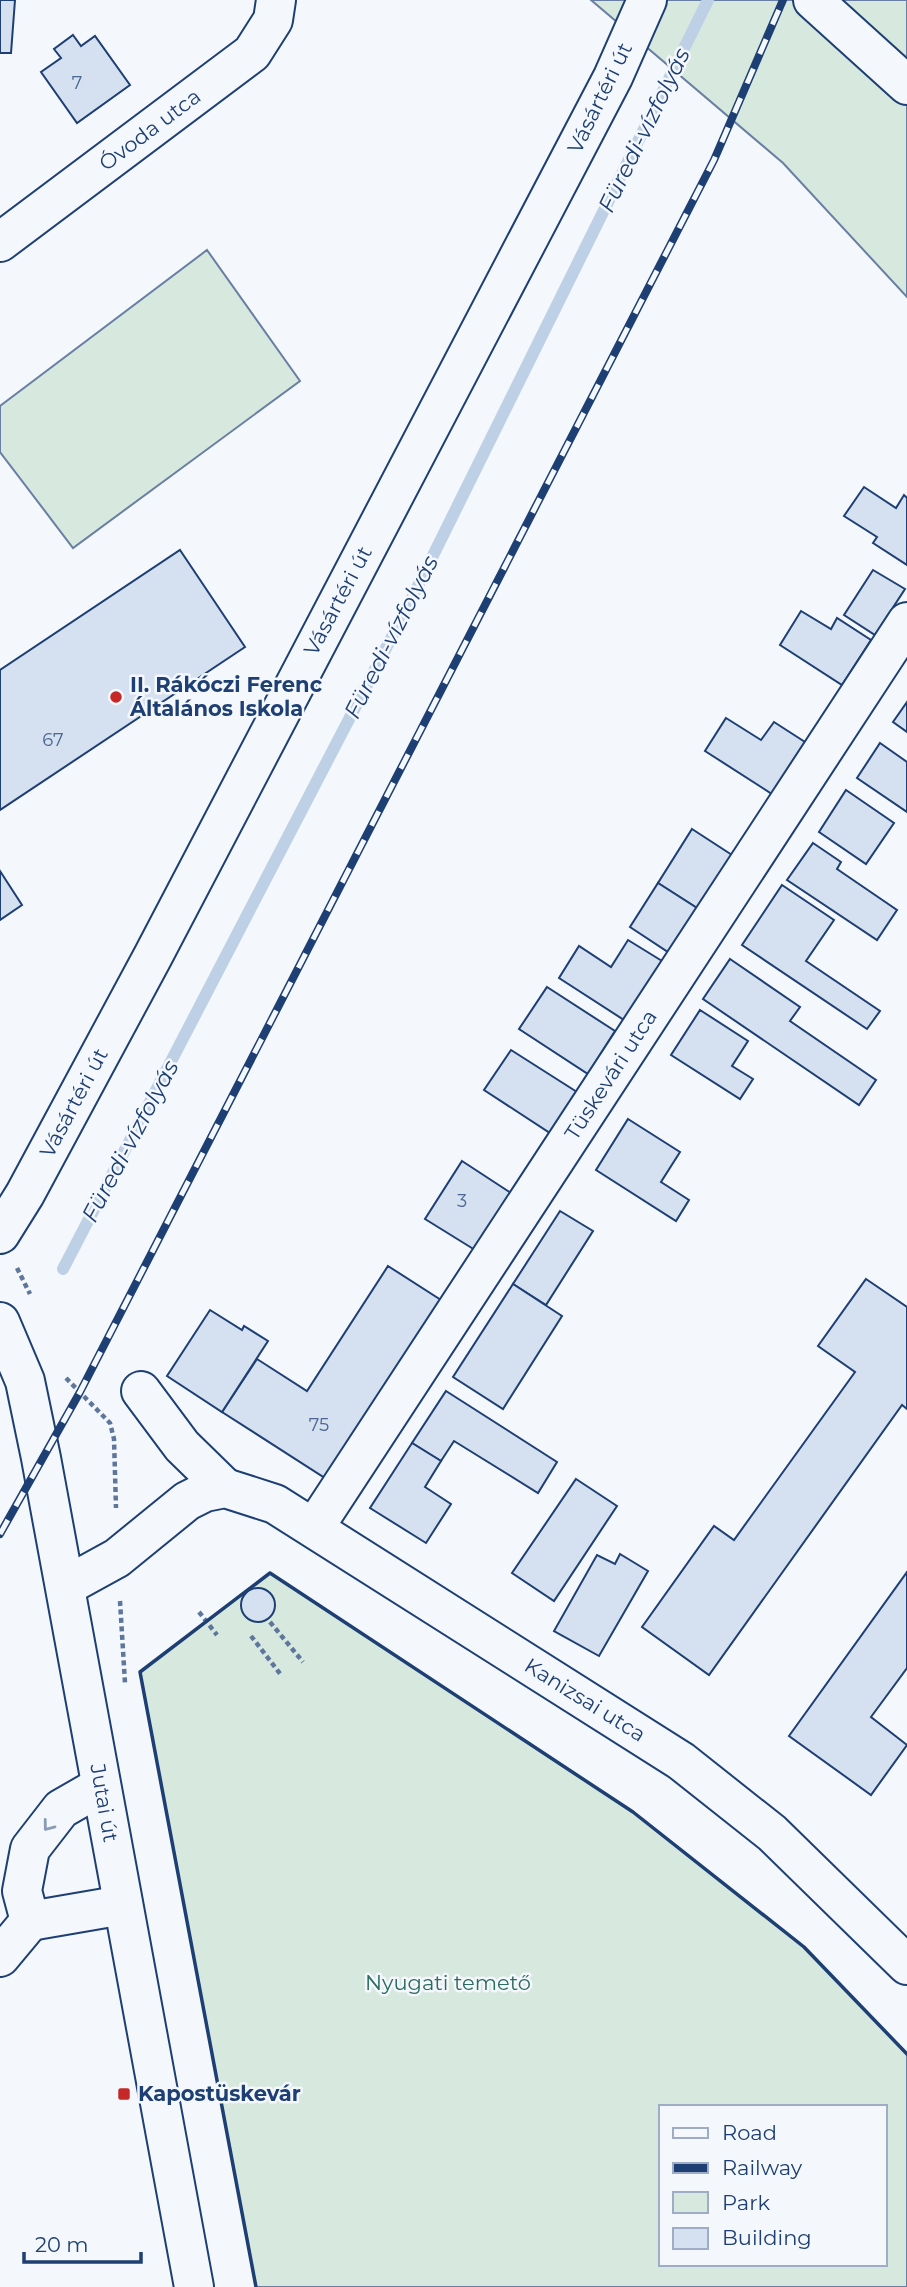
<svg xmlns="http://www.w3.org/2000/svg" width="907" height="2287" font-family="Montserrat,sans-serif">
	<rect width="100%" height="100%" fill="#f4f7fb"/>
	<g fill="#d7e8df" stroke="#687fa3" stroke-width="2" fill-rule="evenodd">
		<path d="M591,0H907V297L783,163Z"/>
		<path d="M207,250L300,381L73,548L0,452V406Z"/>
		<path d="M270,1573L633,1812L804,1947L907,2054V2287H256L140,1672ZM660,2107H884V2264H660Z"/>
	</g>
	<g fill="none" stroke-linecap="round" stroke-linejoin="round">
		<path stroke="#bed0e5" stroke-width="12" d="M63,1269L410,602L708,0"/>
	</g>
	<g fill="#d5e0f0" stroke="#1d3f73" stroke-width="2">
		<path d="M0,0H15L11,53H0Z"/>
		<path d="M73,35L81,46L95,36L130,85L77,123L41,72L61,58L54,49Z"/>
		<path d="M864,487L896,508L904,495L907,498V565L873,543L877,537L844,516Z"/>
		<path d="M180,550L245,647L0,810V670Z"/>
		<path d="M873,570L905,589L875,635L844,615Z"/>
		<path d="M801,611L831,629L837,618L871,640L842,685L780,645Z"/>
		<path d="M907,702V732L893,722Z"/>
		<path d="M726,718L761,740L774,722L805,742L772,794L705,751Z"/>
		<path d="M880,743L907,762V812L857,778Z"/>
		<path d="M846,790L894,823L866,864L819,832Z"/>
		<path d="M692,829L732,855L697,908L658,883Z"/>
		<path d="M813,843L841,862L837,869L897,910L877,940L787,880Z"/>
		<path d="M0,871L22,905L0,920Z"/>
		<path d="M658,883L697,908L668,952L630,927Z"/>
		<path d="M782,885L834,920L806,961L880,1011L867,1029L742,945Z"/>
		<path d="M628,940L662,961L624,1020L559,978L579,946L611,967Z"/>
		<path d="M730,959L800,1007L790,1021L876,1080L859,1105L703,999Z"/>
		<path d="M547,987L615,1031L588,1074L519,1029Z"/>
		<path d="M700,1010L748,1041L732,1066L753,1079L740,1099L671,1055Z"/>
		<path d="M511,1050L577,1092L550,1133L484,1090Z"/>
		<path d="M628,1119L680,1152L661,1182L689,1200L676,1221L596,1170Z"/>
		<path d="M462,1161L511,1193L475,1250L425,1219Z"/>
		<path d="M560,1211L593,1231L546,1305L513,1284Z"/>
		<path d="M388,1266L441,1300L325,1478L222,1412L257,1359L307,1391Z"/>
		<path d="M866,1279L907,1307V1409L902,1405L709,1675L642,1627L714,1526L734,1540L855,1372L818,1346Z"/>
		<path d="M513,1284L562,1316L503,1409L453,1377Z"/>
		<path d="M210,1310L242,1330L244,1326L268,1341L222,1412L167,1376Z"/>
		<path d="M446,1391L557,1462L538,1493L454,1441L441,1461L412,1443Z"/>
		<path d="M412,1443L441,1461L425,1487L451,1504L426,1543L370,1508Z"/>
		<path d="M576,1479L617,1506L554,1601L512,1573Z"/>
		<path d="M620,1554L648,1571L599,1656L554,1631L597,1555L615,1564Z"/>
		<path d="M907,1572V1668L871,1717L907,1745L871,1795L789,1736Z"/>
		<circle cx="258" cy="1605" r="17"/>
	</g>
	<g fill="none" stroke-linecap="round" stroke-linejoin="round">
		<g stroke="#1d3f73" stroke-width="42">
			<g id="minor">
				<path d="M0,242L252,53L273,20L276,0"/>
				<path d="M0,1234L25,1194L153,956L613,77L647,0"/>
				<path d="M0,1322L25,1381L41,1458L194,2287"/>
				<path d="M141,1391L182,1446L225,1488"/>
				<path d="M314,1528L907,622"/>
				<path d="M66,1586L117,1558L187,1501L205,1492L225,1488L275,1504L681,1761L772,1833L907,1965"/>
				<path d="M101,1786L61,1809L30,1849L22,1891L30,1921L123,1905"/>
				<path d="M0,1957L30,1921"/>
			</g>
		</g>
		<g stroke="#1d3f73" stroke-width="42">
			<path id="major" d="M813,0L907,85"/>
		</g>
		<g stroke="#5e769c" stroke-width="4.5" stroke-dasharray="5 3.5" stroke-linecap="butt">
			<path d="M17,1268L30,1294"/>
			<path d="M66,1378L110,1423L114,1439L116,1508"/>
			<path d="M120,1601L125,1683"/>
			<path d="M199,1612L217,1635"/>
			<path d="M270,1622L303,1662"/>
			<path d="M251,1636L281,1675"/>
		</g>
		<use href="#minor" stroke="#f4f7fb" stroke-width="38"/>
		<use href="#major" stroke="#f4f7fb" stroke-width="38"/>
		<g stroke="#1d3f73" stroke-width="8">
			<path id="rail" d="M0,1534L80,1392L714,160L783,0"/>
		</g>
		<use href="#rail" stroke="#f4f7fb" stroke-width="5" stroke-dasharray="16" stroke-linecap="butt"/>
		<path stroke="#1d3f73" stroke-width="3.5" d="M256,2287L140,1672L270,1573L633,1812L804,1947L907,2054"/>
	</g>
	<defs><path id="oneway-chevron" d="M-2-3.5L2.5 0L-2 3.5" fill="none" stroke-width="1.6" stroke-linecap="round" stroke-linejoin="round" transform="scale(1.75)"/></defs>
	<use stroke="#889bb7" href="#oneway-chevron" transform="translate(48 1826) rotate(127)"/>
	<g fill="#c62828" stroke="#f4f7fb" stroke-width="2.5">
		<circle cx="116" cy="697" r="7"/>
		<rect x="117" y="2087" width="14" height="14" rx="3.5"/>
	</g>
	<g text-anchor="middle" stroke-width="5" stroke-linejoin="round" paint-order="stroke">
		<g font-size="18" fill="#4b6792">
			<text x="77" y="89">7</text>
			<text x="53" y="746">67</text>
			<text x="462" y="1207">3</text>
			<text x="319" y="1431">75</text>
		</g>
		<g font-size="21" fill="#1d3f73" stroke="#f4f7fb">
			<text transform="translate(600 98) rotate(-64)" y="7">Vásártéri út</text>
			<text transform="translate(150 130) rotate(-37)" y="7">Óvoda utca</text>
			<text transform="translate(338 601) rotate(-62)" y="7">Vásártéri út</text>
			<text transform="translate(611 1075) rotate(-57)" y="7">Tüskevári utca</text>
			<text transform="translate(74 1103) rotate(-62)" y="7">Vásártéri út</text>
			<text transform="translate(585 1700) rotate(32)" y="7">Kanizsai utca</text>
			<text transform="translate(104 1803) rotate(80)" y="7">Jutai út</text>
		</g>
		<g font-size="21" font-weight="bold" fill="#1d3f73" stroke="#f4f7fb" text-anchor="start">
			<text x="130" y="692">II. Rákóczi Ferenc<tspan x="130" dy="24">Általános Iskola</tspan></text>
			<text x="138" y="2101">Kapostüskevár</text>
		</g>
		<g font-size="21" fill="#2c6c60" stroke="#f4f7fb">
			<text x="448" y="1990">Nyugati temető</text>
		</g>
		<g font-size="23" font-style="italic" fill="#1d3f73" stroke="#f4f7fb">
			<text transform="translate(644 130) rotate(-64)" y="8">Füredi-vízfolyás</text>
			<text transform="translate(391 637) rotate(-63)" y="8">Füredi-vízfolyás</text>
			<text transform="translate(130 1141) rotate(-62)" y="8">Füredi-vízfolyás</text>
		</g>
	</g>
	<rect x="659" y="2105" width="228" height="161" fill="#f4f7fb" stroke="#9eadc5" stroke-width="2"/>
	<rect x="673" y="2128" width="35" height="10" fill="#f4f7fb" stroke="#9eadc5" stroke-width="2"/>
	<text x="722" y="2140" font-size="21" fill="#1d3f73">Road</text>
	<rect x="673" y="2163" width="35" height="10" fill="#1d3f73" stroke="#9eadc5" stroke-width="2"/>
	<text x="722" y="2175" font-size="21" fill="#1d3f73">Railway</text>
	<rect x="673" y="2192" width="35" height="21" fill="#d7e8df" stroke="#9eadc5" stroke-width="2"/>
	<text x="722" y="2210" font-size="21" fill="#1d3f73">Park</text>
	<rect x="673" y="2228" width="35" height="21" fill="#d5e0f0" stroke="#9eadc5" stroke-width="2"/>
	<text x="722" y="2245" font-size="21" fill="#1d3f73">Building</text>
	<path d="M24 2252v10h117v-10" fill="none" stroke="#1d3f73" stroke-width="3.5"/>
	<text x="35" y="2252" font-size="21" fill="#1d3f73" stroke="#f4f7fb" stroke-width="5" paint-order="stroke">20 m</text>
</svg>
